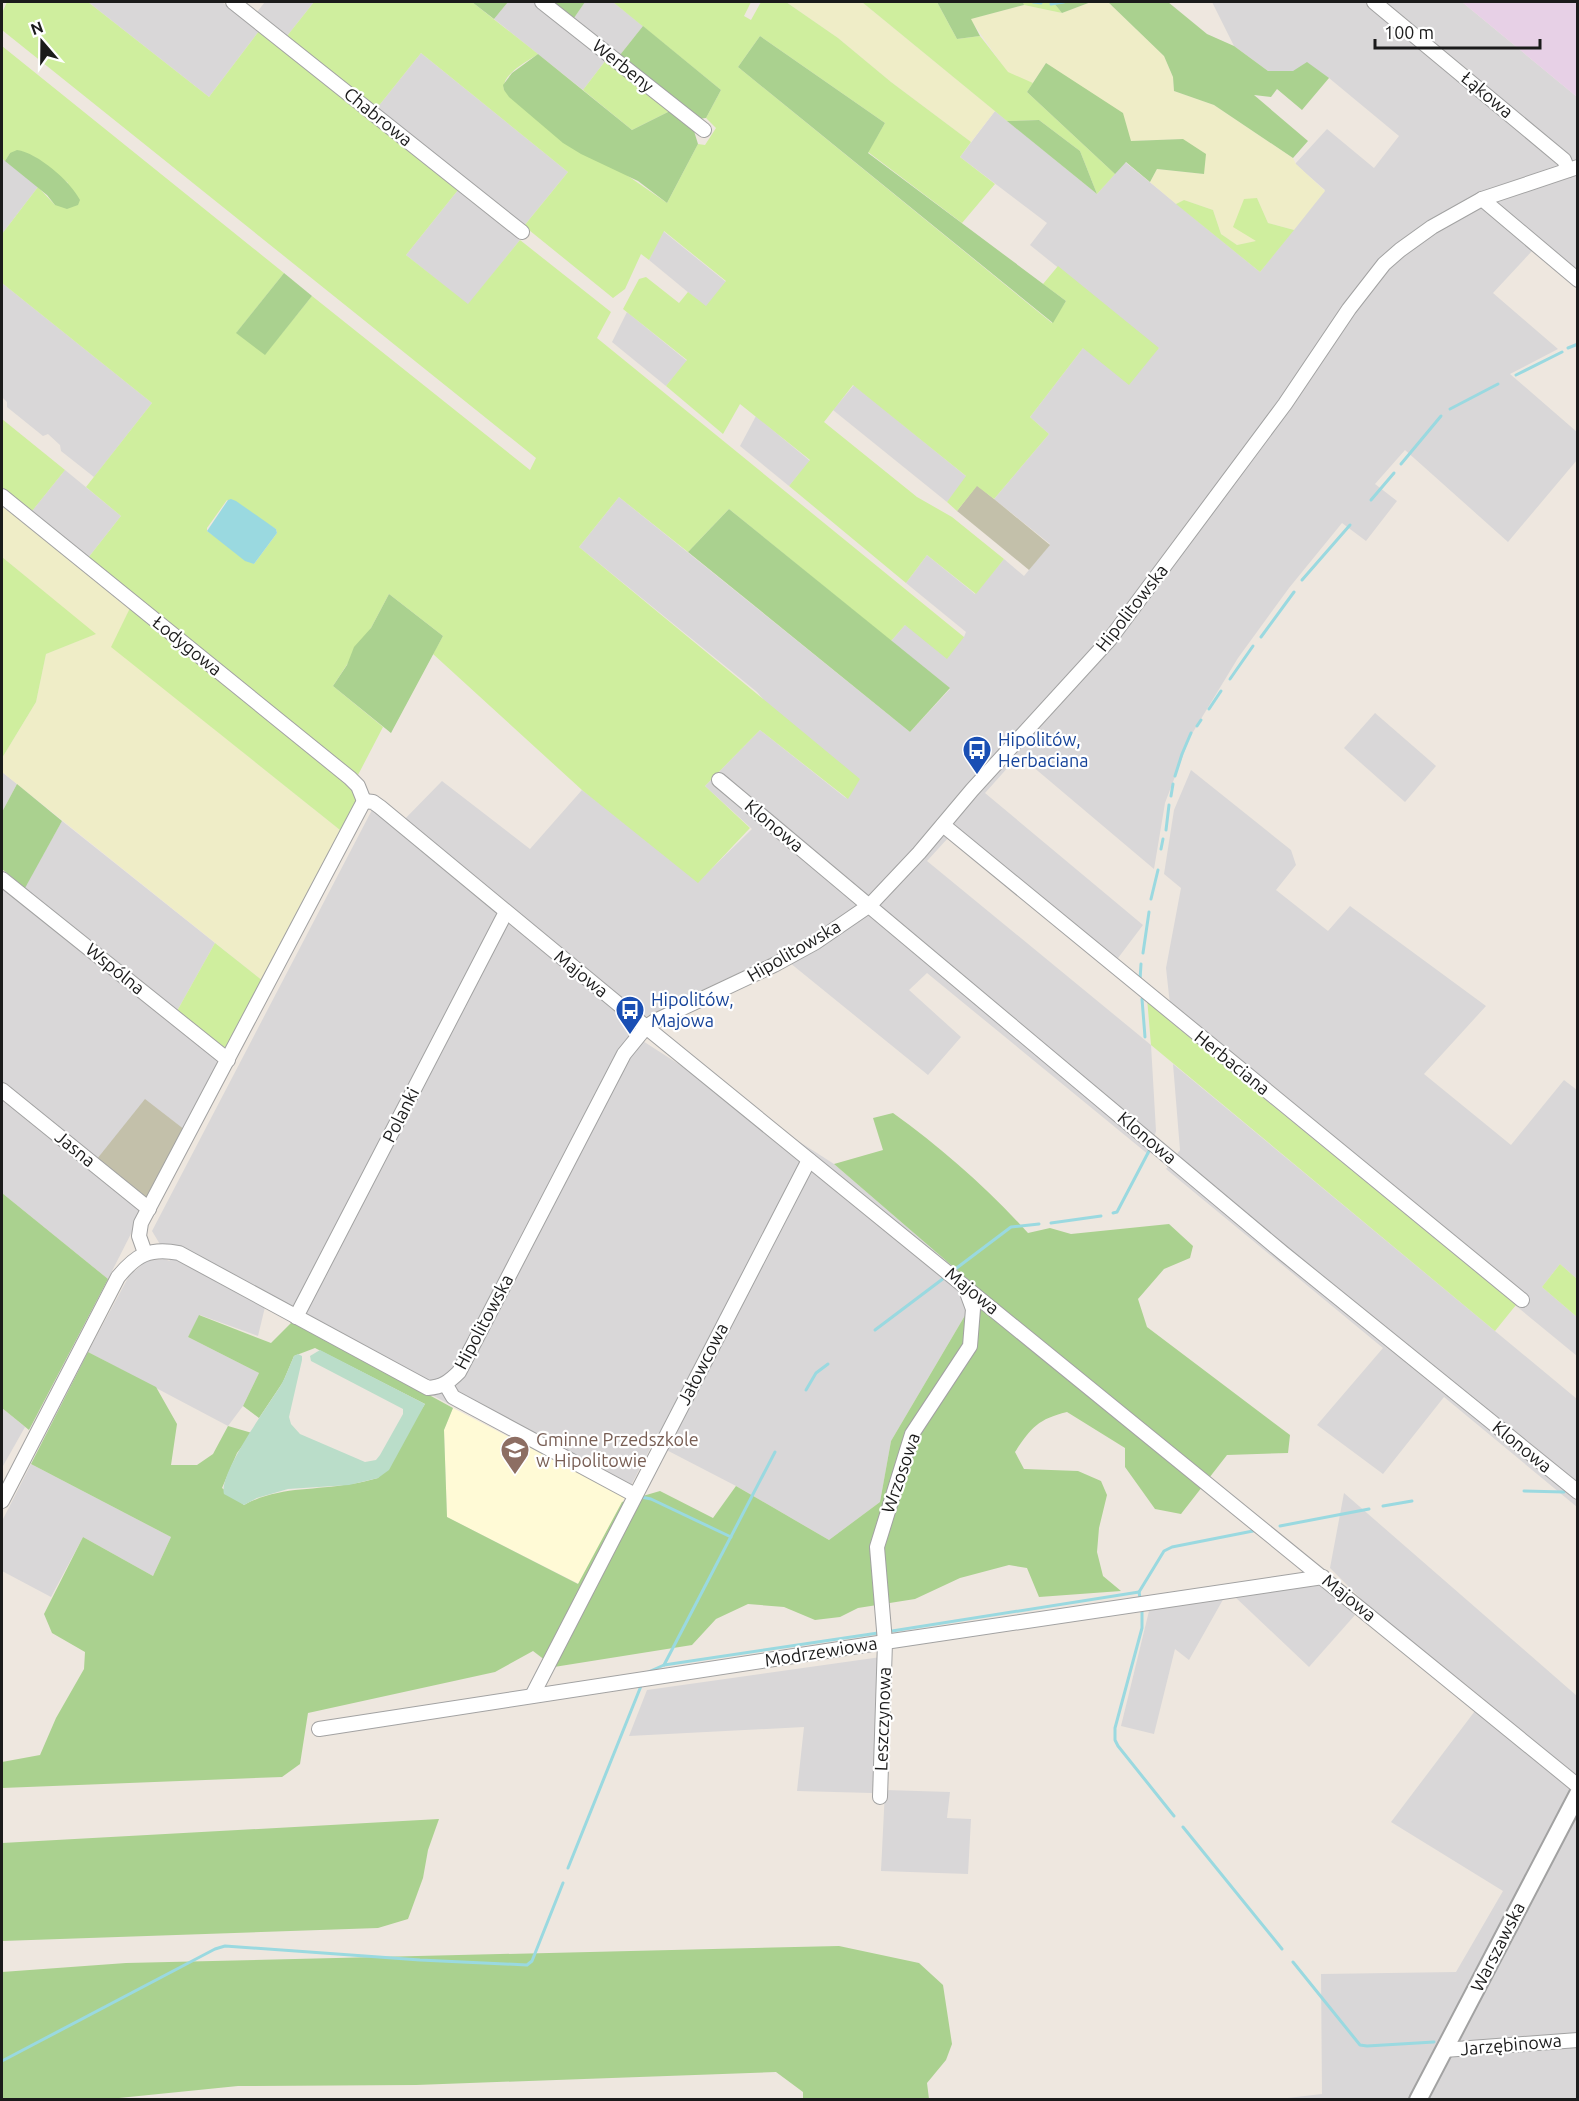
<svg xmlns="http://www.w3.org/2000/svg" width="1579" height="2101" font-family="Ubuntu,sans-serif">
	<rect width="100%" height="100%" fill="#eee7df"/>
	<g fill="#d9d7d8">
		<path d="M88,2H222L259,31L209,97Z"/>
		<path d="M265,2H314L287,36L257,12Z"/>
		<path d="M508,2H533L606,60L583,90L494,19Z"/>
		<path d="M585,2H613L643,26L620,55L574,18Z"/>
		<path d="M1212,2H1462L1577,97V289L1532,251L1493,293L1558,349L1510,374L1577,432V460L1508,542L1405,450L1375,484L1397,501L1366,541L1342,523L1289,588L1238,658L1190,737L1165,803L1154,869L1019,755L985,793L1143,925L1109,970L948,838L927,861L1151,1045L1156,1131L1149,1155L927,973L909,990L961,1037L928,1075L779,954L647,1016L632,1034L834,1164L980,1290L891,1441L880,1502L829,1540L736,1486L653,1443L625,1497L265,1307L258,1336L200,1315L188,1337L259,1373L243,1406L228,1426L88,1352L129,1276L146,1261L164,1259L170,1261L152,1231L373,808L399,825L442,781L530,849L582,790L650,841L698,882L752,829L705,786L760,730L847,799L757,692L579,547L619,497L910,732L950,689L891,641L905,625L964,637L966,632L906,583L927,555L975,594L1004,559L1024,576L1050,544L994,499L1049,434L1030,417L1083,348L1159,349L1030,245L1047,223L960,157L995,111L1097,194L1125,162L1260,272L1325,190L1295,164L1327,129L1374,168L1399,136L1329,78L1293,71H1268L1234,46Z"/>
		<path d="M421,53L568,172L524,226L377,108Z"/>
		<path d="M2,158L38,187L2,234Z"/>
		<path d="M458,190L520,240L468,305L406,255Z"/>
		<path d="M663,231L726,282L706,307L649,260Z"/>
		<path d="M2,283L152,403L94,477L61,451L60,445L48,434L43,436L7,407V402L2,397Z"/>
		<path d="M627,312L687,361L666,386L612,342Z"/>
		<path d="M854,385L967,477L947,502L833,410Z"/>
		<path d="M756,416L810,461L789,486L740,446Z"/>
		<path d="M65,470L121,516L88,558L32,511Z"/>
		<path d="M1375,713L1436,766L1405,802L1344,748Z"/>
		<path d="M1191,770L1291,850L1296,865L1276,890L1328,931L1350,906L1486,1006L1424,1074L1511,1145L1564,1080L1577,1090V1279L1560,1264L1542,1287L1577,1317V1356L1172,1023L1166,968L1181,888L1164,874L1174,810Z"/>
		<path d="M2,772L17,784L2,812Z"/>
		<path d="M62,821L215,943L177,1011L59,915L57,917L23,890Z"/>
		<path d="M2,887L220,1062L185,1130L97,1159L2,1082Z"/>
		<path d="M1173,1064L1577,1399V1507L1444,1397L1383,1474L1317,1425L1383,1348L1166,1169L1180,1150Z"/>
		<path d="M2,1099L142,1212L108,1279L2,1193Z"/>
		<path d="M2,1408L25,1427L3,1466L2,1465Z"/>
		<path d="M31,1464L171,1537L153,1576L83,1537L51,1597L2,1571V1521Z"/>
		<path d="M1344,1493L1577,1696V2099L1270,2100L1322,2094L1321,1974L1456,1972L1503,1891L1391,1822L1484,1699L1368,1606L1330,1568Z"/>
		<path d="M1324,1585L1355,1615L1309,1667L1234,1596Z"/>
		<path d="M1225,1596L1189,1660L1175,1649L1154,1734L1121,1726L1149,1611Z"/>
		<path d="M881,1657L880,1733L872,1793L797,1791L804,1727L629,1736L647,1690Z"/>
		<path d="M885,1790L950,1792L947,1818L971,1819L968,1874L881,1871Z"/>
	</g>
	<path fill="#e7d0e6" d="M1462,2H1577V97Z"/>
	<path fill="#fffad6" d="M453,1408L625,1497L579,1584L447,1517L444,1430Z"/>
	<g fill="#c3c0aa">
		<path d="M977,485L1050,545L1029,570L957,511Z"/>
		<path d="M145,1099L185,1130L149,1200L97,1159Z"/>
	</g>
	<g fill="#efedc7">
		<path d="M786,2H862L995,111L971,142L891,82L838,38Z"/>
		<path d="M1091,2H1108L1164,56L1173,77L1174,91L1214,105L1293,158L1296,164L1325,191L1294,230L1268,223L1257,198V241L1237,245L1221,234L1213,210L1184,200L1176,204L1150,182L1157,169L1204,174L1183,139L1131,141L1046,63L1033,83L1008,73L970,19L1024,5L1062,13Z"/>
		<path d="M5,506L130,608L112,647L340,830L263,981L2,772V758L36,702L46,654L95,634L2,557V511Z"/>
	</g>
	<g fill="#cfee9e" fill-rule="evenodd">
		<path d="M7,2H88L209,97L259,31L458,190L406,255L468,304L520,240L611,312L597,338L964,637L947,659L905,625L891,641L729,509L688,552L619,497L579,547L860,779L848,799L760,730L705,786L750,828L698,883L582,790L433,654L443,636L389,594L371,628L333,686L383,727L358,775L88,558L121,516L86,487L152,403L2,283V234L38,187L55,205L68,183L33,156L10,153L5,161L2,158V46L284,273L237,332L265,354L312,296L530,470L536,458L2,30V13ZM227,500L276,529L277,533L254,564L207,531V528Z"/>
		<path d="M314,2H472L538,54C527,62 501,74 504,90L667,203L698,144L705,145L716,128L706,118L721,90L613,2H751L744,16L751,20L761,2H786L838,38L891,82L971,142L960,157L995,184L962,223L868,152L885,123L760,36L738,67L1052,323L1066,301L1043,284L1058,266L1159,348L1129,385L1083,348L1030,417L1049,434L994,499L977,486L957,511L947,502L966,476L853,385L824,422L917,497L952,517L1004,559L976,594L927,555L906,583L789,486L810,460L740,404L723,434L666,386L687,360L623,309L639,279L646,277L679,303L688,292L706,306L726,281L664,231L649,260L641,254L625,289L613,298L524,226L568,172L421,53L377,108L287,36Z"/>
		<path d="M862,2H937L957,39L980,36L1008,72L1033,83L1027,92L1115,174L1097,194L1080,151L1039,120L1007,121Z"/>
		<path d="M1023,2H1053L1062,13L1024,5Z"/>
		<path d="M606,60L670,111L632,130L583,90Z"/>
		<path d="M1257,198L1268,223L1294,230L1260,272L1176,204L1184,200L1213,210L1221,234L1237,245L1256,241L1233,227L1244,199Z"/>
		<path d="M2,419L65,470L32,511L2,487Z"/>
		<path d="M2,557L96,634L46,654L36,702L2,758Z"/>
		<path d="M130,608L348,784L356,793L355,803L340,830L111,647Z"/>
		<path d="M215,943L263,981L227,1050L177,1011Z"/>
		<path d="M1147,998L1172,1023L1516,1305L1495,1331L1151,1045Z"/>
		<path d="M1560,1264L1577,1279V1317L1542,1287Z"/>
	</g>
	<g fill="#aad18f">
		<path d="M472,2H508L494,19Z"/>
		<path d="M554,2H585L574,18Z"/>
		<path d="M937,2H1023L1024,5L971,19L980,36L957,39Z"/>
		<path d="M1053,2H1091L1062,13Z"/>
		<path d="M1108,2H1168L1207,34L1234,46L1268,71H1293L1307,62L1329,78L1302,110L1277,89L1271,97L1254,95L1308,141L1293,158L1214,105L1174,91L1173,77L1164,56Z"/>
		<path d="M643,26L721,90L706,118L699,119L620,55Z"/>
		<path d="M760,36L885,123L868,153L1066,301L1053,323L738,67Z"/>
		<path d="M538,54L632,130L670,111L694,131L698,144L667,203L638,181L581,154L563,143L509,97L504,90L503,85L512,73Z"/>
		<path d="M1046,63L1123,113L1131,141L1183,139L1206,154L1204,174L1157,169L1150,182L1126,162L1115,174L1027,92Z"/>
		<path d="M1039,120L1080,151L1097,194L1007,121Z"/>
		<path d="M17,150C38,153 70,181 80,200L78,205L67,209L55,205L47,195L5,161L10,153Z"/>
		<path d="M284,273L312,296L265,355L236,333Z"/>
		<path d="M729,509L950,688L910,732L688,552Z"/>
		<path d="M389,594L443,636L391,733L333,686L347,665L354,647L371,628Z"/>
		<path d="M17,784L62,821L25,888L2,869V812Z"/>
		<path d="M893,1113C942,1148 988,1189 1028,1233L1050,1228L1071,1234L1169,1224L1193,1246L1190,1258L1164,1269L1138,1299L1147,1327L1290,1435L1288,1453L1227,1455L1181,1514L1155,1509L1125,1467V1448L1067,1412C1038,1419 1031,1428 1015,1452L1024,1469L1078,1471L1101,1481L1107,1495L1099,1528L1097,1552L1103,1576L1121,1591L1039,1597L1027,1568L1009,1565L960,1578L915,1599L858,1608L840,1617L815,1620L784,1607L748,1604L716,1619L692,1645L554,1667L533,1651L495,1672L308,1713L300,1764L282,1777L2,1788V1762L40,1755L56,1718L84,1669L85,1652L52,1633L44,1614L83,1537L153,1576L171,1537L31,1464L88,1352L156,1387L177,1424L171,1465H197L213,1454L228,1426L252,1433L237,1453L222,1488L244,1505C279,1486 312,1491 350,1484C360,1483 369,1480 378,1478L425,1404L315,1348L294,1356L283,1382L259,1418L243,1406L259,1373L188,1337L199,1315L271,1343L293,1321L453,1408L444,1430L447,1517L578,1584L622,1502L660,1491L713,1518L736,1486L829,1540L880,1502L891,1441L980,1290L834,1164L883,1150L873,1118Z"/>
		<path d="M2,1193L108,1279L29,1430L2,1408Z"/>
		<path d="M439,1819L428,1850L423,1878L408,1919L378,1928L2,1941V1843Z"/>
		<path d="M839,1946L919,1963L943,1985L952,2044L946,2060L927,2083L929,2099H803V2092L776,2072L416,2085L238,2086L109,2099H2V1972L126,1963Z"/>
	</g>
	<path fill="#baddc9" d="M320,1350L425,1404L389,1470L378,1478L349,1485L288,1489L257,1498L244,1505L224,1494C218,1474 268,1406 281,1385C286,1376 290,1365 294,1356L298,1354L302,1356V1360L289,1417L291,1424L300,1434L365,1462L376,1460L380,1455L403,1414V1409L311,1361L310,1356Z"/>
	<path fill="#9ad9e0" d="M231,499L236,501L276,529L277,533L254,564L245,561L207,531L228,500Z"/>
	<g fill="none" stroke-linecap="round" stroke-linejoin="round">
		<g stroke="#9ad9e0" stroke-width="3">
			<path d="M1033,2L1041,3"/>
			<path d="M1051,4L1064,2"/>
			<path d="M1568,348L1578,344"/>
			<path d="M1516,375L1562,352"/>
			<path d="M1450,409L1498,384"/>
			<path d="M1401,464L1441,416"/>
			<path d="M1371,500L1394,473"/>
			<path d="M1302,580L1350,525"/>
			<path d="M1261,637L1294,592"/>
			<path d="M1230,679L1253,646"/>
			<path d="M1209,709L1221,691"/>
			<path d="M1197,726L1201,720"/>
			<path d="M1175,776L1182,754L1191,733"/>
			<path d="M1171,796L1173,784"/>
			<path d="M1166,830L1169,805"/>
			<path d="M1161,849L1163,839"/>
			<path d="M1151,899L1158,870"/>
			<path d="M1143,953L1149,912"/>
			<path d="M1140,980L1141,964"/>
			<path d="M1142,999L1145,1037"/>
			<path d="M1113,1213L1117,1212L1149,1151"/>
			<path d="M1051,1223L1101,1216"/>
			<path d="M954,1270L1011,1227L1039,1224"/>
			<path d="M875,1330L944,1278"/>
			<path d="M806,1390L816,1373L828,1364"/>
			<path d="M1524,1491L1564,1492"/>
			<path d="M641,1497L651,1499L731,1537"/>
			<path d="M1383,1506L1412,1501"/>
			<path d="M1280,1526L1369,1509"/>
			<path d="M1140,1598L1139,1592L1164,1551L1172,1547L1253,1531"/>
			<path d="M1142,1610V1628L1115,1728V1740L1118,1746L1174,1816"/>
			<path d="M892,1631L1139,1592"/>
			<path d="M664,1665L775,1452"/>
			<path d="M646,1673L664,1665L878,1633"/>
			<path d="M1183,1827L1282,1949"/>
			<path d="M568,1868L641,1686"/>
			<path d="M1293,1962L1360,2045L1367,2046L1434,2042"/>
			<path d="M2,2061L215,1949L225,1946L420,1960L527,1965L532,1961L563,1883"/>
		</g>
		<g stroke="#a2a2a2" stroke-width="16">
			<g id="minor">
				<path d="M233,2L522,232"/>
				<path d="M542,2L704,130"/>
				<path d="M1374,2L1564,160L1568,170"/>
				<path d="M1482,199L1578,280"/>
				<path d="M2,496L350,778L358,786L364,801"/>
				<path d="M719,780L1283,1253L1578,1492"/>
				<path d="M364,801L373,802L380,807L646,1027L1578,1786"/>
				<path d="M943,825L1522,1300"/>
				<path d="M2,879L228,1060"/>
				<path d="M2,1090L149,1209"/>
				<path d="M145,1253L139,1236L141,1223L364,801"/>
				<path d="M296,1317L506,912"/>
				<path d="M446,1385L453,1397L635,1495"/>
				<path d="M2,1501L118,1277C136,1255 150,1247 179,1253L428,1388C442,1387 449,1382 459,1372L624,1054L646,1027L655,1021L774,965L816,942L870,905L919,853L972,790L1110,639L1285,404L1349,309L1384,264L1400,250L1432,227L1482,199L1578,167"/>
				<path d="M532,1696L809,1160"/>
				<path d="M319,1729L885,1642L1323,1577"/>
				<path d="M880,1797L885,1642L877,1547L912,1434L970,1346L973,1309L965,1287"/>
				<path d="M1444,2050L1578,2040"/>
			</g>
		</g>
		<g stroke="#a2a2a2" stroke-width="20">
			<path id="tertiary" d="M1418,2100L1578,1794"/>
		</g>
		<use href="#minor" stroke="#fff" stroke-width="14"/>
		<use href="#tertiary" stroke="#fff" stroke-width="16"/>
	</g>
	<defs>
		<g id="bus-pin" transform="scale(1.5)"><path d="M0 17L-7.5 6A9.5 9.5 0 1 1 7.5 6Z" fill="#1a4fb4" stroke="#fff"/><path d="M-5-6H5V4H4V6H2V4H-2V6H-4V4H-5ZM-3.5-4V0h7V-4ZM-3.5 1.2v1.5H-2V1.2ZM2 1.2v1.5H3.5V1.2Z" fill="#fff"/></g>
		<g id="school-pin" transform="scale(1.5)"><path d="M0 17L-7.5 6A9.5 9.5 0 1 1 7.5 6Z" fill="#8d6e63" stroke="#fff"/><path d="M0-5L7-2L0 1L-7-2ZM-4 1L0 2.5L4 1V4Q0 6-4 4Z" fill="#fff"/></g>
	</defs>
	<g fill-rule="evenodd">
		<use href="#bus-pin" x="977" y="750"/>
		<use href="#bus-pin" x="630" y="1010"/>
		<use href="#school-pin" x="515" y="1450"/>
	</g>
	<g text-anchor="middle" stroke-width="4.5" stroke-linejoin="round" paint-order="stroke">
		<g font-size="18" fill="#1b1b1b" stroke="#fff">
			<text transform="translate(623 66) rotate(39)" y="6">Werbeny</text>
			<text transform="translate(1487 95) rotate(40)" y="6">Łąkowa</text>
			<text transform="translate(378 117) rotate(39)" y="6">Chabrowa</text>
			<text transform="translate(1132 608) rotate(-52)" y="6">Hipolitowska</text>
			<text transform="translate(187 646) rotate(39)" y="6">Łodygowa</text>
			<text transform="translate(774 826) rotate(40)" y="6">Klonowa</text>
			<text transform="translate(794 951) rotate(-30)" y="6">Hipolitowska</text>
			<text transform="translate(115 969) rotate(39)" y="6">Wspólna</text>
			<text transform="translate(581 974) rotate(39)" y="6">Majowa</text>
			<text transform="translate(1232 1063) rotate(39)" y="6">Herbaciana</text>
			<text transform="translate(401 1115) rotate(-63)" y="6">Polanki</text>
			<text transform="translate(1147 1138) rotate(40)" y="6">Klonowa</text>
			<text transform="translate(75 1149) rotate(39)" y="6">Jasna</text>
			<text transform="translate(972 1291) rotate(39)" y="6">Majowa</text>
			<text transform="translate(484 1322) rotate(-62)" y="6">Hipolitowska</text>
			<text transform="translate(703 1364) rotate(-63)" y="6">Jałowcowa</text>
			<text transform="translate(1522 1447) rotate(39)" y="6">Klonowa</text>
			<text transform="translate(901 1473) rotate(-71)" y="6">Wrzosowa</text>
			<text transform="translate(1349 1598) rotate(39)" y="6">Majowa</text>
			<text transform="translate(821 1652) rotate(-9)" y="6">Modrzewiowa</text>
			<text transform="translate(883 1719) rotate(-88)" y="6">Leszczynowa</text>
			<text transform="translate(1498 1947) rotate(-63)" y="6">Warszawska</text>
			<text transform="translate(1511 2045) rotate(-5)" y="6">Jarzębinowa</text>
		</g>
		<g font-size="18" fill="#164399" stroke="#fff" text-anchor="start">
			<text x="998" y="746">Hipolitów,<tspan x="998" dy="21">Herbaciana</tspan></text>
			<text x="651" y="1006">Hipolitów,<tspan x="651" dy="21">Majowa</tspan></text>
		</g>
		<g font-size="18" fill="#785e54" stroke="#fff" text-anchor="start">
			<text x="536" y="1446">Gminne Przedszkole<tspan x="536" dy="21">w Hipolitowie</tspan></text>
		</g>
	</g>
	<rect width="1579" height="2101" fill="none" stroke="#1b1b1b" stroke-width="6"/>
	<g transform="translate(42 42) rotate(340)" stroke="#ffffff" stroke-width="4.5" paint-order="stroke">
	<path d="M0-4.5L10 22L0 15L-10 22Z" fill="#1b1b1b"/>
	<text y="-9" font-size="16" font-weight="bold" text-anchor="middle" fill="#1b1b1b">N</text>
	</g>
	<path d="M1375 39v9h165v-9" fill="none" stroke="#1b1b1b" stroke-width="3"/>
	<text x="1384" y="39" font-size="18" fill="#1b1b1b" stroke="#ffffff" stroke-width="4.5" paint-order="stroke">100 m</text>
</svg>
